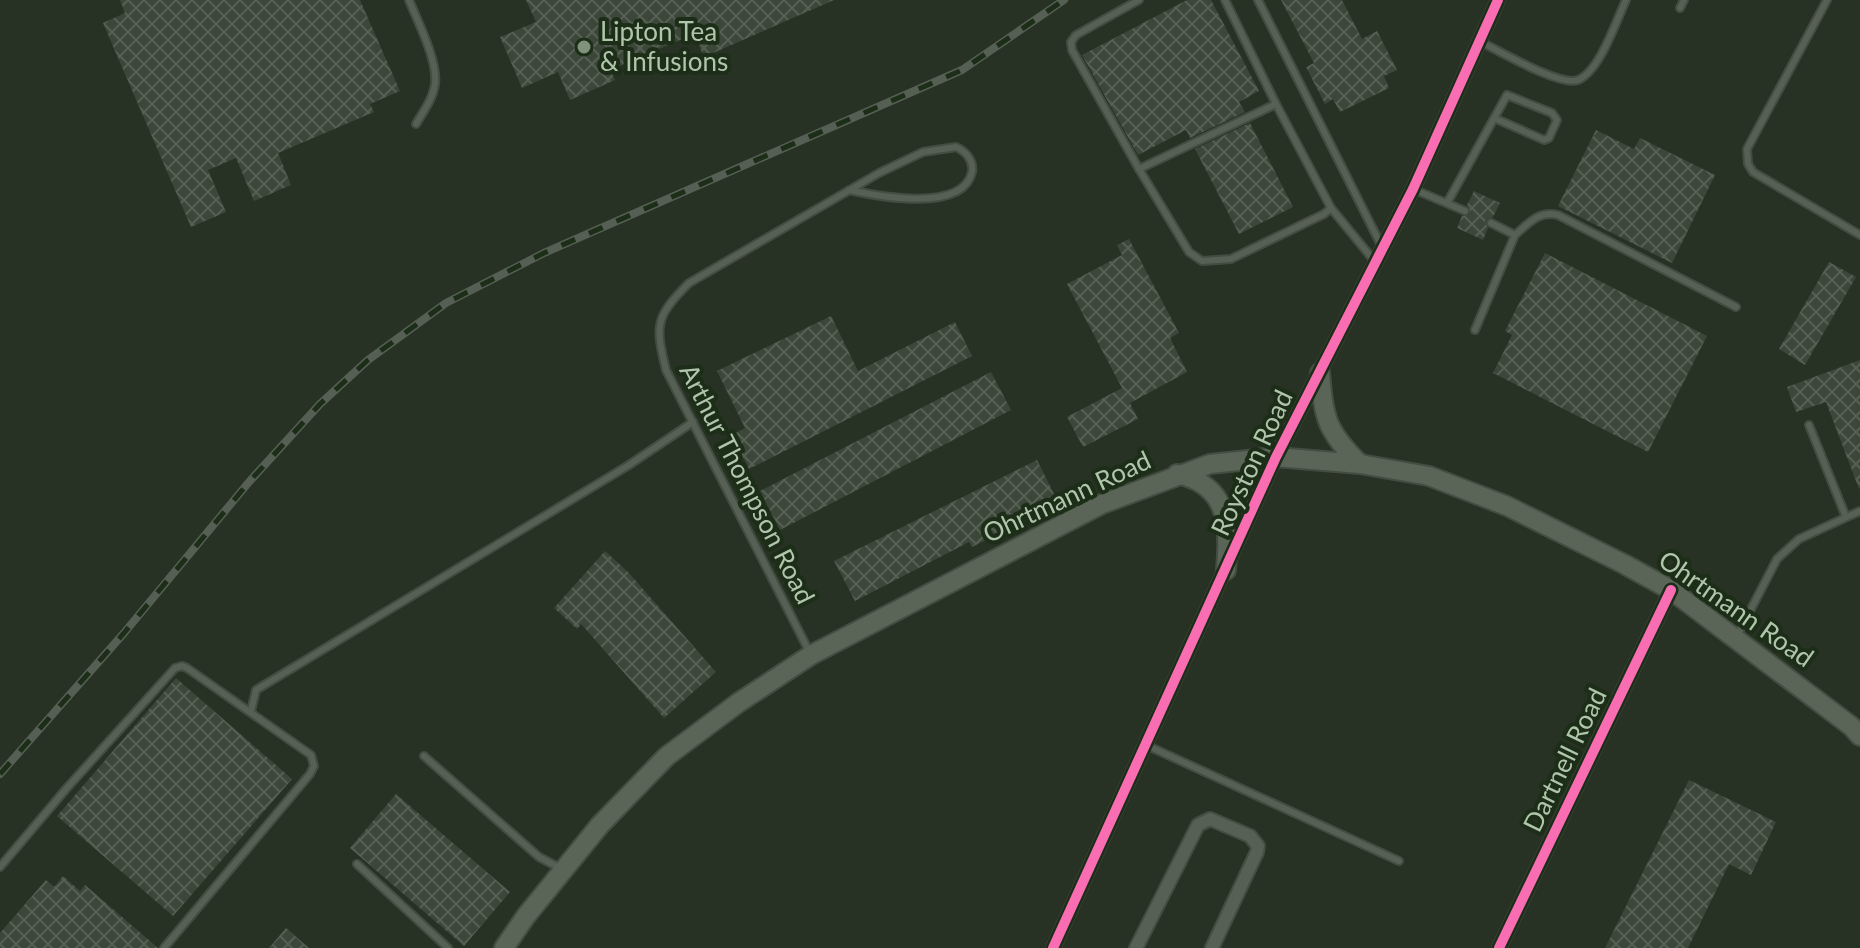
<svg xmlns="http://www.w3.org/2000/svg" width="1860" height="948" font-family="Lato,sans-serif">
	<defs>
		<pattern id="building-cross-hatch" width="8" height="8" patternUnits="userSpaceOnUse" patternTransform="scale(2)"><rect width="8" height="8" fill="#3c4639"/><path d="M0 0l8 8M0 8l8-8" fill="none" stroke="#565f53"/></pattern>
	</defs>
	<rect width="100%" height="100%" fill="#283224"/>
	<g fill="url(#building-cross-hatch)">
		<path d="M120,0H360L400,91L370,104L374,112L278,153L291,185L254,201L236,158L208,170L226,212L191,227L103,23L125,13Z"/>
		<path d="M526,0H834L704,57L694,34L610,70L615,80L570,100L558,72L522,88L500,37L536,22Z"/>
		<path d="M1187,0H1211L1259,91L1239,102L1245,112L1190,138L1186,130L1138,155L1082,55Z"/>
		<path d="M1281,0H1342L1362,39L1377,31L1397,70L1384,76L1389,88L1340,112L1333,99L1325,104L1306,67L1314,63Z"/>
		<path d="M1250,123L1293,207L1239,234L1195,149Z"/>
		<path d="M1596,130L1634,149L1640,138L1715,175L1672,263L1558,206Z"/>
		<path d="M1474,191L1500,203L1493,217L1485,221L1488,228L1483,240L1457,228L1462,216L1470,214L1467,205Z"/>
		<path d="M1129,239L1179,333L1170,338L1187,372L1130,403L1138,419L1083,447L1067,417L1122,388L1067,284L1122,255L1117,245Z"/>
		<path d="M1545,253L1707,336L1648,452L1493,373L1512,335L1505,331Z"/>
		<path d="M1829,262L1856,277L1805,365L1779,349Z"/>
		<path d="M831,316L858,371L955,322L972,356L749,469L732,435L745,428L717,371Z"/>
		<path d="M1860,360V488L1859,489L1826,402L1796,412L1787,387Z"/>
		<path d="M991,372L1011,410L780,530L760,491Z"/>
		<path d="M1037,460L1059,504L972,547L969,542L855,601L834,561Z"/>
		<path d="M605,551L628,572L716,672L664,718L581,624L577,629L554,608Z"/>
		<path d="M176,678L292,779L173,916L57,816Z"/>
		<path d="M1689,780L1776,822L1751,875L1729,864L1688,948H1605Z"/>
		<path d="M396,794L510,892L464,946L350,848Z"/>
		<path d="M63,876L80,891L85,885L158,948H0V933L46,880L54,887Z"/>
		<path d="M286,928L309,948H269Z"/>
	</g>
	<g fill="none" stroke-linecap="round" stroke-linejoin="round">
		<g stroke="#444d42" stroke-width="10">
			<g id="service">
				<path d="M409,0C418,22 438,61 435,84C433,99 423,112 416,124"/>
				<path d="M1139,0L1076,35L1071,42L1072,50L1139,169L1189,252L1202,261L1231,259L1324,214L1331,208L1276,104L1225,0"/>
				<path d="M1258,0L1382,247"/>
				<path d="M1827,0L1747,149L1748,164L1753,172L1860,235"/>
				<path d="M1680,8L1684,0"/>
				<path d="M1479,41C1498,50 1560,87 1578,80C1600,71 1616,21 1626,0"/>
				<path d="M1139,169L1276,104"/>
				<path d="M1413,189L1465,211"/>
				<path d="M1447,203L1507,95L1552,113L1557,120L1549,138L1544,140L1494,118"/>
				<path d="M1331,208L1376,263"/>
				<path d="M1515,235C1529,223 1539,210 1558,215L1736,307"/>
				<path d="M1475,330L1515,235L1491,223"/>
				<path d="M1809,425L1846,517"/>
				<path d="M1737,636L1777,559L1799,539L1860,511"/>
				<path d="M810,653L666,370C655,325 655,317 689,283L879,173L923,152L956,147C965,151 974,160 972,172C963,213 877,196 849,190"/>
				<path d="M251,711L256,690L629,465L693,422"/>
				<path d="M1146,745L1399,861"/>
				<path d="M424,756L539,857L560,868"/>
				<path d="M357,864L448,948"/>
				<path d="M0,867L66,789L175,668L182,666L187,668L311,755L314,766L310,774L164,948"/>
			</g>
		</g>
		<g stroke="#444d42" stroke-width="16">
			<g id="minor">
				<path d="M1053,948L1276,457L1413,189L1498,0"/>
				<path d="M1136,948L1198,825L1210,819L1250,836L1258,846L1257,852L1212,948"/>
				<path d="M1499,948L1671,590"/>
			</g>
		</g>
		<g stroke="#444d42" stroke-width="22">
			<g id="secondary">
				<path d="M1320,373C1324,418 1326,431 1360,464"/>
				<path d="M1177,474C1229,485 1230,526 1226,570"/>
				<path d="M504,948L526,916L600,825L667,756L738,703L811,655L1102,504L1210,464L1276,457L1360,464L1429,476L1507,506L1624,564L1671,590L1851,726L1860,736"/>
			</g>
		</g>
		<use href="#service" stroke="#566054" stroke-width="6"/>
		<use href="#minor" stroke="#566054" stroke-width="12"/>
		<use href="#secondary" stroke="#5a6558" stroke-width="18"/>
		<g stroke="#565f54" stroke-width="8">
			<path id="rail" d="M0,774L124,633L249,482L320,404L368,360L446,303L544,253L962,70L1064,0"/>
		</g>
		<use href="#rail" stroke="#1c2d18" stroke-width="5" stroke-dasharray="15" stroke-linecap="butt"/>
		<g stroke="#1c2d18" stroke-width="15">
			<g id="cycleway">
				<path d="M1053,948L1276,457L1413,189L1498,0"/>
				<path d="M1499,948L1671,590"/>
			</g>
		</g>
		<use href="#cycleway" stroke="#f96db3" stroke-width="10"/>
	</g>
	<circle fill="#80927c" stroke="#1c2d18" stroke-width="3" cx="584" cy="47" r="8"/>
	<g text-anchor="middle" stroke-width="8" stroke-linejoin="round" paint-order="stroke">
		<g font-size="26" fill="#b0c5ac" stroke="#1c2d18" text-anchor="start">
			<text x="600" y="41">Lipton Tea<tspan x="600" dy="30">&amp; Infusions</tspan></text>
		</g>
		<g font-size="26" fill="#b0c5ac" stroke="#1c2d18">
			<text transform="translate(1252 463) rotate(-65)" y="9">Royston Road</text>
			<text transform="translate(747 484) rotate(63)" y="9">Arthur Thompson Road</text>
			<text transform="translate(1067 497) rotate(-25)" y="9">Ohrtmann Road</text>
			<text transform="translate(1736 609) rotate(35)" y="9">Ohrtmann Road</text>
			<text transform="translate(1565 760) rotate(-64)" y="9">Dartnell Road</text>
		</g>
	</g>
</svg>
